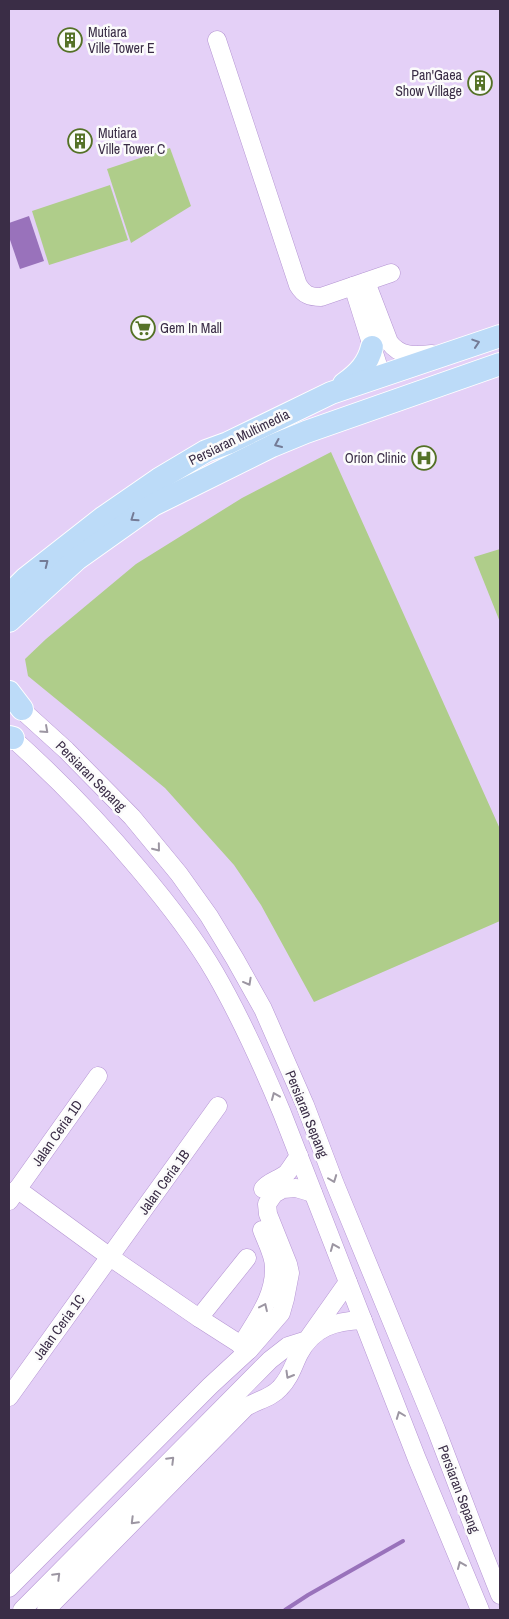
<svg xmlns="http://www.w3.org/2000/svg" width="509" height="1619" font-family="'Archivo Narrow',sans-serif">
	<rect width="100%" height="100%" fill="#e4d0f7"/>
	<g fill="#afcd8a">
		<path d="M170,148L191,206L131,243L107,169Z"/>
		<path d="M110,185L128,240L49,265L32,211Z"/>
		<path d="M331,452L500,829V921L314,1002L261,905L234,865L165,788L28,676L25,659L46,639L136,564L242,498Z"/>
		<path d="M500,549V622L474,557Z"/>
	</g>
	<path fill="#9972bb" d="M29,216L44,261L20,269L9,237V223Z"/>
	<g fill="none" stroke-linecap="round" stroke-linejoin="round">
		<path stroke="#9972bb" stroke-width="4" d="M285,1610L308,1595L403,1541"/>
		<g stroke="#b595d3" stroke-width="19">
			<g id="minor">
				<path d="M217,40L298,285C304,295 310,297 321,297L391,273"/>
				<path d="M366,282L389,342C400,357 415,356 432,354"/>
				<path d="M353,286L381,375"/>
				<path d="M13,702L66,750L132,817L179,874L209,916L235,959L263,1009L305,1105L335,1184L436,1429L479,1542L500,1595"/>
				<path d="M9,735C55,776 98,820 138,868C166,901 193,935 215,973C241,1018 262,1065 282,1113L417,1459L480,1610"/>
				<path d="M17,1189L110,1257L199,1318L249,1350"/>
				<path d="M263,1189C269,1181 279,1180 287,1173C291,1168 295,1161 299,1156"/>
				<path d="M9,1201L98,1076"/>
				<path d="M199,1318L247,1258"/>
				<path d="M241,1346C255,1321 275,1298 274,1267C274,1255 266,1241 262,1230"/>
				<path d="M9,1397L218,1106"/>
				<path d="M9,1588L210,1386L249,1350L281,1313L285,1299L290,1273L288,1264L268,1214L267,1204L274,1194L283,1189L296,1188L313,1193"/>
				<path d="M22,1610L270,1360L288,1346L307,1340L348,1282"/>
				<path d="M46,1610L246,1407C258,1400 271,1398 280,1388C290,1378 293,1366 299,1354C313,1327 335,1321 363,1320"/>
			</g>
		</g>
		<g stroke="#fff" stroke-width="24">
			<g id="major">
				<path d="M344,384C358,374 368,364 372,347"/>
				<path d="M9,595L25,579L104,517L159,479L206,451L228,443L331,393L500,336"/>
				<path d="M9,621L77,559L153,505L272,446L306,432L500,364"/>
				<path d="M9,692L22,709"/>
				<path d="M9,737L13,738"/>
			</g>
		</g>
		<use href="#minor" stroke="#fff" stroke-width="18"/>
		<use href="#major" stroke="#bcdbf8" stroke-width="22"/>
	</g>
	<defs><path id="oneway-chevron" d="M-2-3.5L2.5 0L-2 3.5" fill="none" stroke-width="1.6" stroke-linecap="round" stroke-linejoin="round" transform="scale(1.25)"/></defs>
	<g stroke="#747b96">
		<use href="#oneway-chevron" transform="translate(476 343) rotate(-18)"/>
		<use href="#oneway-chevron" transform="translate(278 444) rotate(156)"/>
		<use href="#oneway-chevron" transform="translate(134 518) rotate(145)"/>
		<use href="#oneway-chevron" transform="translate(45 563) rotate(-38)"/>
	</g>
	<g stroke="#9c96a2">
		<use href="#oneway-chevron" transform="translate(45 730) rotate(42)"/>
		<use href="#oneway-chevron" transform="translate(157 848) rotate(51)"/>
		<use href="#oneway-chevron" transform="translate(248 982) rotate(61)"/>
		<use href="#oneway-chevron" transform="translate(275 1096) rotate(-113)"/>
		<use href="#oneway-chevron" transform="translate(333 1179) rotate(69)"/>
		<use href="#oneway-chevron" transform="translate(334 1247) rotate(-112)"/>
		<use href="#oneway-chevron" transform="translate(264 1307) rotate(-65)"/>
		<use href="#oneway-chevron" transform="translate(289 1375) rotate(120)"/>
		<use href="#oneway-chevron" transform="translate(400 1415) rotate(-111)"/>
		<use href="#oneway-chevron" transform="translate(171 1460) rotate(-45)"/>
		<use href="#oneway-chevron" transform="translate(134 1521) rotate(135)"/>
		<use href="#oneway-chevron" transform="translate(461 1565) rotate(-113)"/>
		<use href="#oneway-chevron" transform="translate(57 1576) rotate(-45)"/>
	</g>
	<defs>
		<g id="building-ring" transform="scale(1.25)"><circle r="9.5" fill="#fbfbfb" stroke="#547126" stroke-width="1.5"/><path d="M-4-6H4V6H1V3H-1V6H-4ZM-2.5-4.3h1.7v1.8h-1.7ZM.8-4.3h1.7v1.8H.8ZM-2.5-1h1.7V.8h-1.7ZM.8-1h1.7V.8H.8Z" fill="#547126"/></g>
		<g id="supermarket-ring" transform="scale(1.25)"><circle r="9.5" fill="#fbfbfb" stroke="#547126" stroke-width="1.5"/><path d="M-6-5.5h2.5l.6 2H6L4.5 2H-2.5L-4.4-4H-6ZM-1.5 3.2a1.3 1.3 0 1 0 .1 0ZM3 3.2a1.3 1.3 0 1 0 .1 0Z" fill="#547126"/></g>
		<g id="hospital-ring" transform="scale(1.25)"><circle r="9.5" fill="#fbfbfb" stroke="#547126" stroke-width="1.5"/><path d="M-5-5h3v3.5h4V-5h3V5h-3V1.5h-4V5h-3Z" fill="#547126"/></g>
	</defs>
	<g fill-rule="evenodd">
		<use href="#building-ring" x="70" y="40"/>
		<use href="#building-ring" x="480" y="83"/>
		<use href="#building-ring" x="80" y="141"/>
		<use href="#supermarket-ring" x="143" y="328"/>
		<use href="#hospital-ring" x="424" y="458"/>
	</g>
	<g text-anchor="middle" stroke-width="5" stroke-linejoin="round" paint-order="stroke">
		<g font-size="14" fill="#3a2d46" stroke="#fbfbfb" text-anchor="start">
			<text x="88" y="37">Mutiara<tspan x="88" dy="16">Ville Tower E</tspan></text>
			<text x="462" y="80" text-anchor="end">Pan'Gaea<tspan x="462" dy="16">Show Village</tspan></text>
			<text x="98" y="138">Mutiara<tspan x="98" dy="16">Ville Tower C</tspan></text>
			<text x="160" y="333">Gem In Mall</text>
			<text x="406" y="463" text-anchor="end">Orion Clinic</text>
		</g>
		<g font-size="14" fill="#3a2d46" stroke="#fbfbfb">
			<text transform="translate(239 437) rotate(-26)" y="5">Persiaran Multimedia</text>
			<text transform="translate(91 776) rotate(45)" y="5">Persiaran Sepang</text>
			<text transform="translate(307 1114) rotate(68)" y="5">Persiaran Sepang</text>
			<text transform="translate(57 1133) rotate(-55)" y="5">Jalan Ceria 1D</text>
			<text transform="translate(164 1182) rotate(-54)" y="5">Jalan Ceria 1B</text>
			<text transform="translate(59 1327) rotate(-54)" y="5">Jalan Ceria 1C</text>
			<text transform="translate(459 1489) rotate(69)" y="5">Persiaran Sepang</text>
		</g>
	</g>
	<rect width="509" height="1619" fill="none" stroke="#3a2d46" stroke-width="20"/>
</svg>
